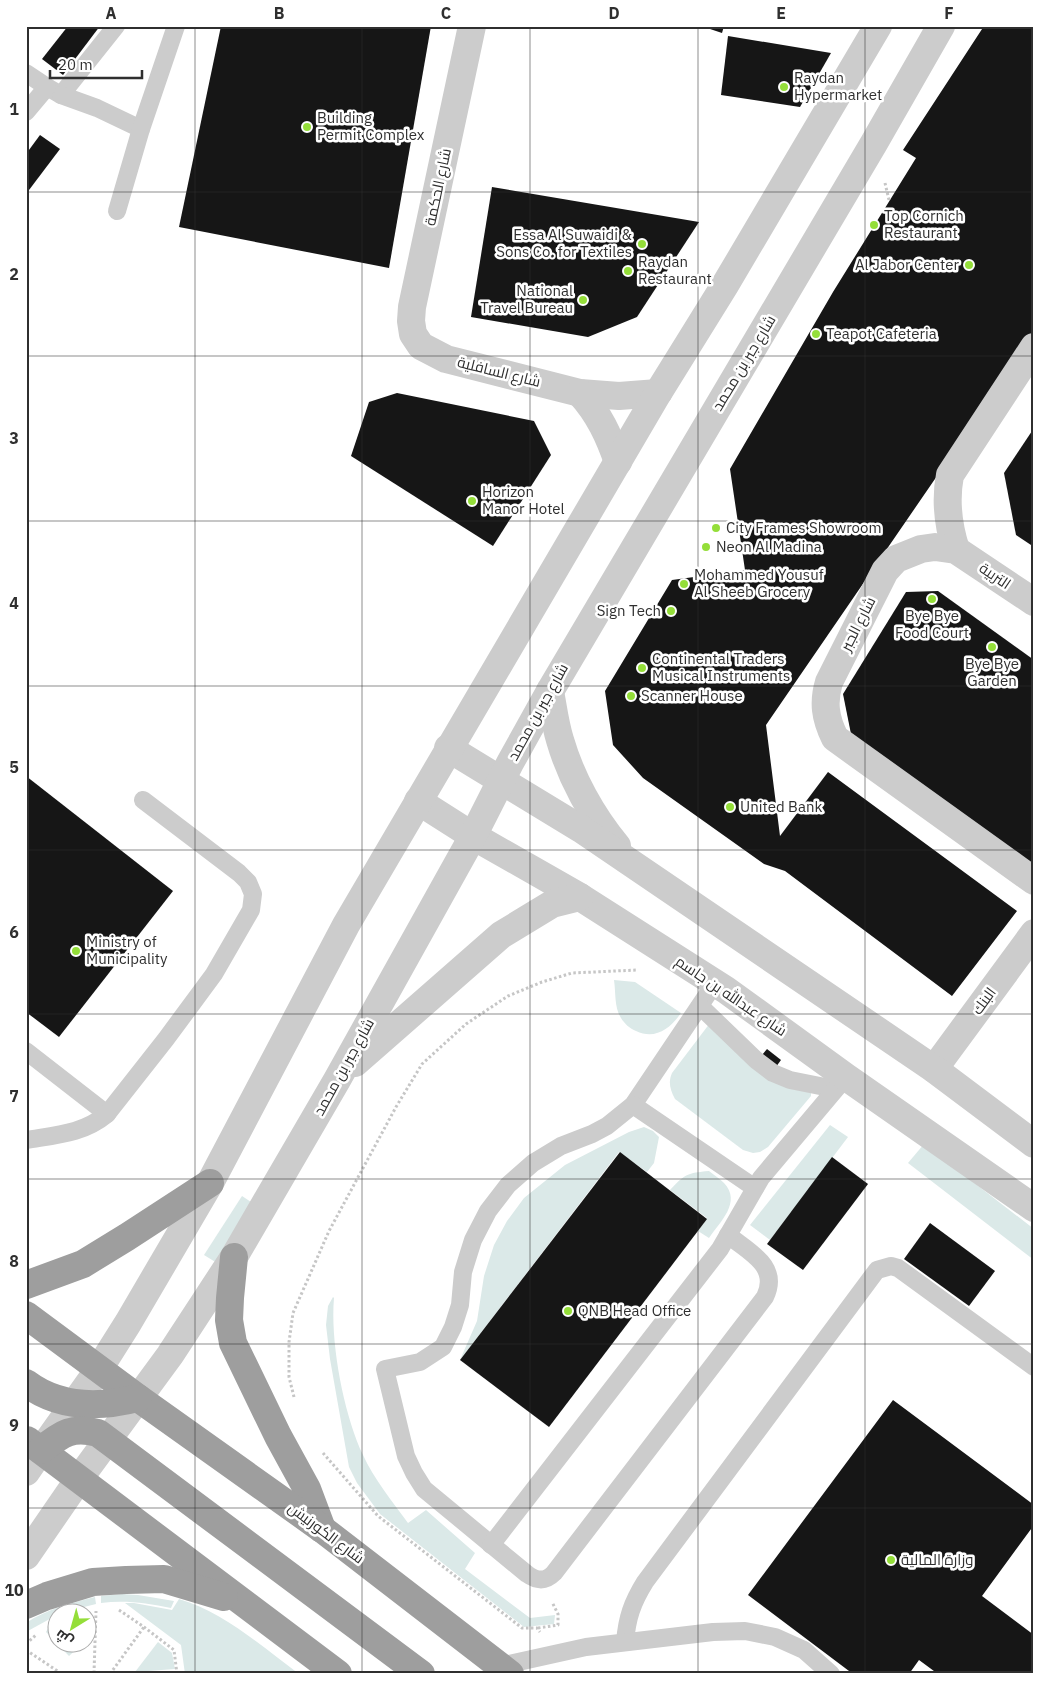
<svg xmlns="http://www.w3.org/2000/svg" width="1060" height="1700" font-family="'IBM Plex Sans',Cairo,sans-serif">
	<rect width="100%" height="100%" fill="#fff"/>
	<g fill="#dbe9e8">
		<path d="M614,980L635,982L681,1013C670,1029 655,1040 636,1031C630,1029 624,1023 621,1018C614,1007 616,993 614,980Z"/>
		<path d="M710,1023L811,1093V1096L768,1147L760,1152L753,1153L743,1150L675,1099C670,1090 668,1082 672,1073Z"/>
		<path d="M830,1125L848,1137L770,1240L750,1225Z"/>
		<path d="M644,1127L653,1131L659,1137L654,1163L647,1172L619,1152L460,1360L477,1321L484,1276L494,1245L507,1221L524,1198L565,1165L629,1132Z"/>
		<path d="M924,1144L1034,1229V1260L908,1163Z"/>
		<path d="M709,1171C714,1175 720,1179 724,1183C742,1202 720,1222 709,1238L698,1231L707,1218L670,1190C685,1174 687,1173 709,1171Z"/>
		<path d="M242,1196L254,1204L217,1263L204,1255Z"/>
		<path d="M333,1297L334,1298C330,1343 344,1415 363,1455C374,1479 392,1501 408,1523L426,1510L475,1553L465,1569L530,1618L555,1615L554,1624L524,1627L380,1514L357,1483L349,1467L330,1359L326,1325L328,1306Z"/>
		<path d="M122,1594L138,1595L174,1601L171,1608C147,1603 125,1600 101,1603V1596Z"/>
		<path d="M95,1597L96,1604L64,1612H58L57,1615L26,1632V1623C47,1609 71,1603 95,1597Z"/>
		<path d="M179,1599C224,1612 262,1647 299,1674H185L181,1645L125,1603H134L172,1610Z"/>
		<path d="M57,1617L58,1642L83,1643L69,1656L46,1632L54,1618Z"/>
		<path d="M158,1642L172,1653L175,1669L135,1672Z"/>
	</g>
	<g fill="#161616">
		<path d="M68,26H100L63,75L42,59Z"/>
		<path d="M221,26H431L389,268L179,227Z"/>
		<path d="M701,26H724L722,33Z"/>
		<path d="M984,26H1034V331L948,460L766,725L780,836L828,772L1017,911L952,996L785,871L764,864L643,778L613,745L605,691L672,580L745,570L730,469L833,292L916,158L903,150Z"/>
		<path d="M728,36L831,53L800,107L721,95Z"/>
		<path d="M40,135L60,149L26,194V154Z"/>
		<path d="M492,187L699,222L637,317L588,337L471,317Z"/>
		<path d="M397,393L534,421L551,455L493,546L351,456L369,402Z"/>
		<path d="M1034,428V547L1016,535L1004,473Z"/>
		<path d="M938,591L1034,660V865L851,734L843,694L906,592Z"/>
		<path d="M26,776L173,891L59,1037L26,1012Z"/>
		<path d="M767,1049L781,1060L773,1071L758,1060Z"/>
		<path d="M620,1152L707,1219L549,1427L460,1360Z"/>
		<path d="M832,1157L868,1184L803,1270L767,1244Z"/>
		<path d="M930,1223L995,1271L969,1306L904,1259Z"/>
		<path d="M893,1400L1034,1505V1525L982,1596L1034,1635V1674H938L919,1660L909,1674H853L748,1595Z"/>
	</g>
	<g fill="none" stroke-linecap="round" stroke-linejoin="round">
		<g stroke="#c6c6c6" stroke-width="3" stroke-dasharray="2.5 2.5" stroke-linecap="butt">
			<path d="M885,183L889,200"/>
			<path d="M294,1397L289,1377V1342L293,1313L329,1231L396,1107L422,1064L466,1024L508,996L542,982L572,973L637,970"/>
			<path d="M323,1453L378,1516L522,1628H537L540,1632"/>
			<path d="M119,1610L144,1627L174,1650L177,1674"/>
			<path d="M538,1628L558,1625V1614L552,1602"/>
			<path d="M26,1644L37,1634"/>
			<path d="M26,1650L62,1674"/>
			<path d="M94,1673L96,1611"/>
			<path d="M87,1674H103"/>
			<path d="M110,1674L144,1627"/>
		</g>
		<g stroke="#ccc" stroke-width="18">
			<path d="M26,73L47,87L61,95L116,26"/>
			<path d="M61,95L97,108L141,129"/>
			<path d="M26,112L47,87"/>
			<path d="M117,211L141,129L176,26"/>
			<path d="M715,983L633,1105L607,1126L592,1134L561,1146L533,1163L508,1185L488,1211L473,1240L463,1272L460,1305L453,1327L443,1347L420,1362L385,1369L406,1456L414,1473L424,1489L527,1574C537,1581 545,1582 554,1573L765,1297C780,1266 749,1252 728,1235"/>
			<path d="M700,1006L756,1060L773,1073L790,1080L835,1089"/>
			<path d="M26,1051L107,1114"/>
			<path d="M633,1105L755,1188"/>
			<path d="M26,1140C56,1135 83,1134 107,1114L166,1039L214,974L251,910L253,894L248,882L239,873L143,800"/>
			<path d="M491,1545L720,1249L761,1178L846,1077"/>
			<path d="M625,1642C627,1618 632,1603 645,1582L877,1270L891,1266L898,1268L1034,1367"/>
			<path d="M500,1666L586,1647L713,1632L745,1631L775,1637L804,1650L831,1674"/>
		</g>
		<g stroke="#ccc" stroke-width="28">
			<path d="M472,26L412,307L411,321L413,334L421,346L446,359L580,393L619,396L658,393"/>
			<path d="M580,393C599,414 609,436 618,462"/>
			<path d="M956,550C948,525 945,501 950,475L1034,347"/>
			<path d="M1034,602L956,550L935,547L921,549L896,559L885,571L829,682C823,702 825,718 835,738L1034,881"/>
			<path d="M934,1069L1034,933"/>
			<path d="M26,1472L41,1450"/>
			<path d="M26,1556L79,1479"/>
		</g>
		<g stroke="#ccc" stroke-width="28">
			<path d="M550,691C553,707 555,724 560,740C571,778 592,816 617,846"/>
			<path d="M448,748L581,829L934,1069L1034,1144"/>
			<path d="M418,801L473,836L580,897L726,990L846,1077L1034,1208"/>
			<path d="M355,1063L501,935L552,904L580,897"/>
			<path d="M42,1449L99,1369L128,1323L210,1183L346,925L658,393L725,285L878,26"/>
			<path d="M79,1479L170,1355L234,1257L337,1080L473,836L510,763L550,691L874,143L941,26"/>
		</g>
		<g stroke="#9e9e9e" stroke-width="28">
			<path d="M234,1257L230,1298L229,1320L233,1343L278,1436L307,1489L322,1529"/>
			<path d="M26,1285L83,1264L127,1237L210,1183"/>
			<path d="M26,1315L138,1398L322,1529L510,1674"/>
			<path d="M26,1383C59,1408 99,1408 138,1398"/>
			<path d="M27,1440L338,1674"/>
			<path d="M41,1450C62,1434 71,1426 98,1433L421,1674"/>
			<path d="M26,1605L47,1596L93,1582L126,1580L164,1579L224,1597"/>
		</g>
	</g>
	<path fill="none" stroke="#2f2f2f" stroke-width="1" stroke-opacity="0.55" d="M195,26V1674M362,26V1674M530,26V1674M698,26V1674M865,26V1674M26,192H1034M26,356H1034M26,521H1034M26,686H1034M26,850H1034M26,1014H1034M26,1179H1034M26,1344H1034M26,1508H1034"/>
	<g fill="#94de39" stroke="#fff" stroke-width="2">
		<circle cx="784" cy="87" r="5"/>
		<circle cx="307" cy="127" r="5"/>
		<circle cx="874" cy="225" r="5"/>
		<circle cx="642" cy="244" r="5"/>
		<circle cx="969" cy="265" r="5"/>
		<circle cx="628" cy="271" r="5"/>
		<circle cx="583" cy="300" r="5"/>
		<circle cx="816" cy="334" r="5"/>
		<circle cx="472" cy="501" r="5"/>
		<circle cx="716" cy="528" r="5"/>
		<circle cx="706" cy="547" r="5"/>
		<circle cx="684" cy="584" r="5"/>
		<circle cx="932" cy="599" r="5"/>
		<circle cx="671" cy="611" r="5"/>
		<circle cx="992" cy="647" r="5"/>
		<circle cx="642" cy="668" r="5"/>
		<circle cx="631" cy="696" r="5"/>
		<circle cx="730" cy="807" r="5"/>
		<circle cx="76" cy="951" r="5"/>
		<circle cx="568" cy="1311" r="5"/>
		<circle cx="891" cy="1560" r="5"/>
	</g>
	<g text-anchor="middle" stroke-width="5" stroke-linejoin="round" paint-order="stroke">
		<g font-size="15" fill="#2f2f2f" stroke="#fff" text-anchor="start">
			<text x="794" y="83">Raydan<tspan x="794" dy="17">Hypermarket</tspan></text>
			<text x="317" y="123">Building<tspan x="317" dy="17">Permit Complex</tspan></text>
			<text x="884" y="221">Top Cornich<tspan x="884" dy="17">Restaurant</tspan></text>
			<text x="632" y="240" text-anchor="end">Essa Al Suwaidi &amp;<tspan x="632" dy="17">Sons Co. for Textiles</tspan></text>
			<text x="638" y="267">Raydan<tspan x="638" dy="17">Restaurant</tspan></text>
			<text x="959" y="270" text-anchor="end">Al Jabor Center</text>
			<text x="573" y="296" text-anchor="end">National<tspan x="573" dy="17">Travel Bureau</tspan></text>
			<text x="826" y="339">Teapot Cafeteria</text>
			<text x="482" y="497">Horizon<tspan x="482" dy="17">Manor Hotel</tspan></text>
			<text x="726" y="533">City Frames Showroom</text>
			<text x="716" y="552">Neon Al Madina</text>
			<text x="694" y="580">Mohammed Yousuf<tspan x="694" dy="17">Al Sheeb Grocery</tspan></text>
			<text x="661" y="616" text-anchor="end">Sign Tech</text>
			<text x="932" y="621" text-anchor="middle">Bye Bye<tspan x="932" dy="17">Food Court</tspan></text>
			<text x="652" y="664">Continental Traders<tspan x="652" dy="17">Musical Instruments</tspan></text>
			<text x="992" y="669" text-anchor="middle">Bye Bye<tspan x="992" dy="17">Garden</tspan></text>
			<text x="641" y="701">Scanner House</text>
			<text x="740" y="812">United Bank</text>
			<text x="86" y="947">Ministry of<tspan x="86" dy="17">Municipality</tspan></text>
			<text x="578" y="1316">QNB Head Office</text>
			<text x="901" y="1565">وزارة المالية</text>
		</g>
		<g font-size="15" fill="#2f2f2f" stroke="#fff">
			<text transform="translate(438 187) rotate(-78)" y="5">شارع الحكمة</text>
			<text transform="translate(744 363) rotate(-59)" y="5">شارع جبر بن محمد</text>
			<text transform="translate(499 372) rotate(14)" y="5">شارع السافلية</text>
			<text transform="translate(995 576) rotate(34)" y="5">التربية</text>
			<text transform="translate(858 624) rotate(-63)" y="5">شارع الجبر</text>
			<text transform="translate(538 712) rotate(-61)" y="5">شارع جبر بن محمد</text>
			<text transform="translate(731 996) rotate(34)" y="5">شارع عبدالله بن جاسم</text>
			<text transform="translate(984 1001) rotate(-54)" y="5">البنك</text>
			<text transform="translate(344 1067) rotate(-61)" y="5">شارع جبر بن محمد</text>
			<text transform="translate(326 1533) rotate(37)" y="5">شارع الكورنيش</text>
		</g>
	</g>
	<rect width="1060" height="1700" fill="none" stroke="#ffffff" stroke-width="55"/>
	<g transform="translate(72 1628) rotate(217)"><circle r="24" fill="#ffffff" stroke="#acacac"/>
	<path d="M0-4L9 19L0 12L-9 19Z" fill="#94de39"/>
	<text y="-8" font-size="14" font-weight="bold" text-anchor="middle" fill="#2f2f2f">ش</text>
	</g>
	<path d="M50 70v8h92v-8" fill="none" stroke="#2f2f2f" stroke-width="2.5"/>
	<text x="58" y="70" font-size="15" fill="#2f2f2f" stroke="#ffffff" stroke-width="4" paint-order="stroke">20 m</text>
	<rect x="28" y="28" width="1004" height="1644" fill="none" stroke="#2f2f2f" stroke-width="2"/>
	<g font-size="16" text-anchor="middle" font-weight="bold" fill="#2f2f2f">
		<text x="111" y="19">A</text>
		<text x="279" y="19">B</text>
		<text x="446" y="19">C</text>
		<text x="614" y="19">D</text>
		<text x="781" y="19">E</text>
		<text x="949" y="19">F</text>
		<text x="14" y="115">1</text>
		<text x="14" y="280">2</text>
		<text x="14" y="444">3</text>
		<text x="14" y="609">4</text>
		<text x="14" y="773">5</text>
		<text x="14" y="938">6</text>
		<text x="14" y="1102">7</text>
		<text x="14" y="1267">8</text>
		<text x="14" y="1431">9</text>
		<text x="14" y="1596">10</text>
	</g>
</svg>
